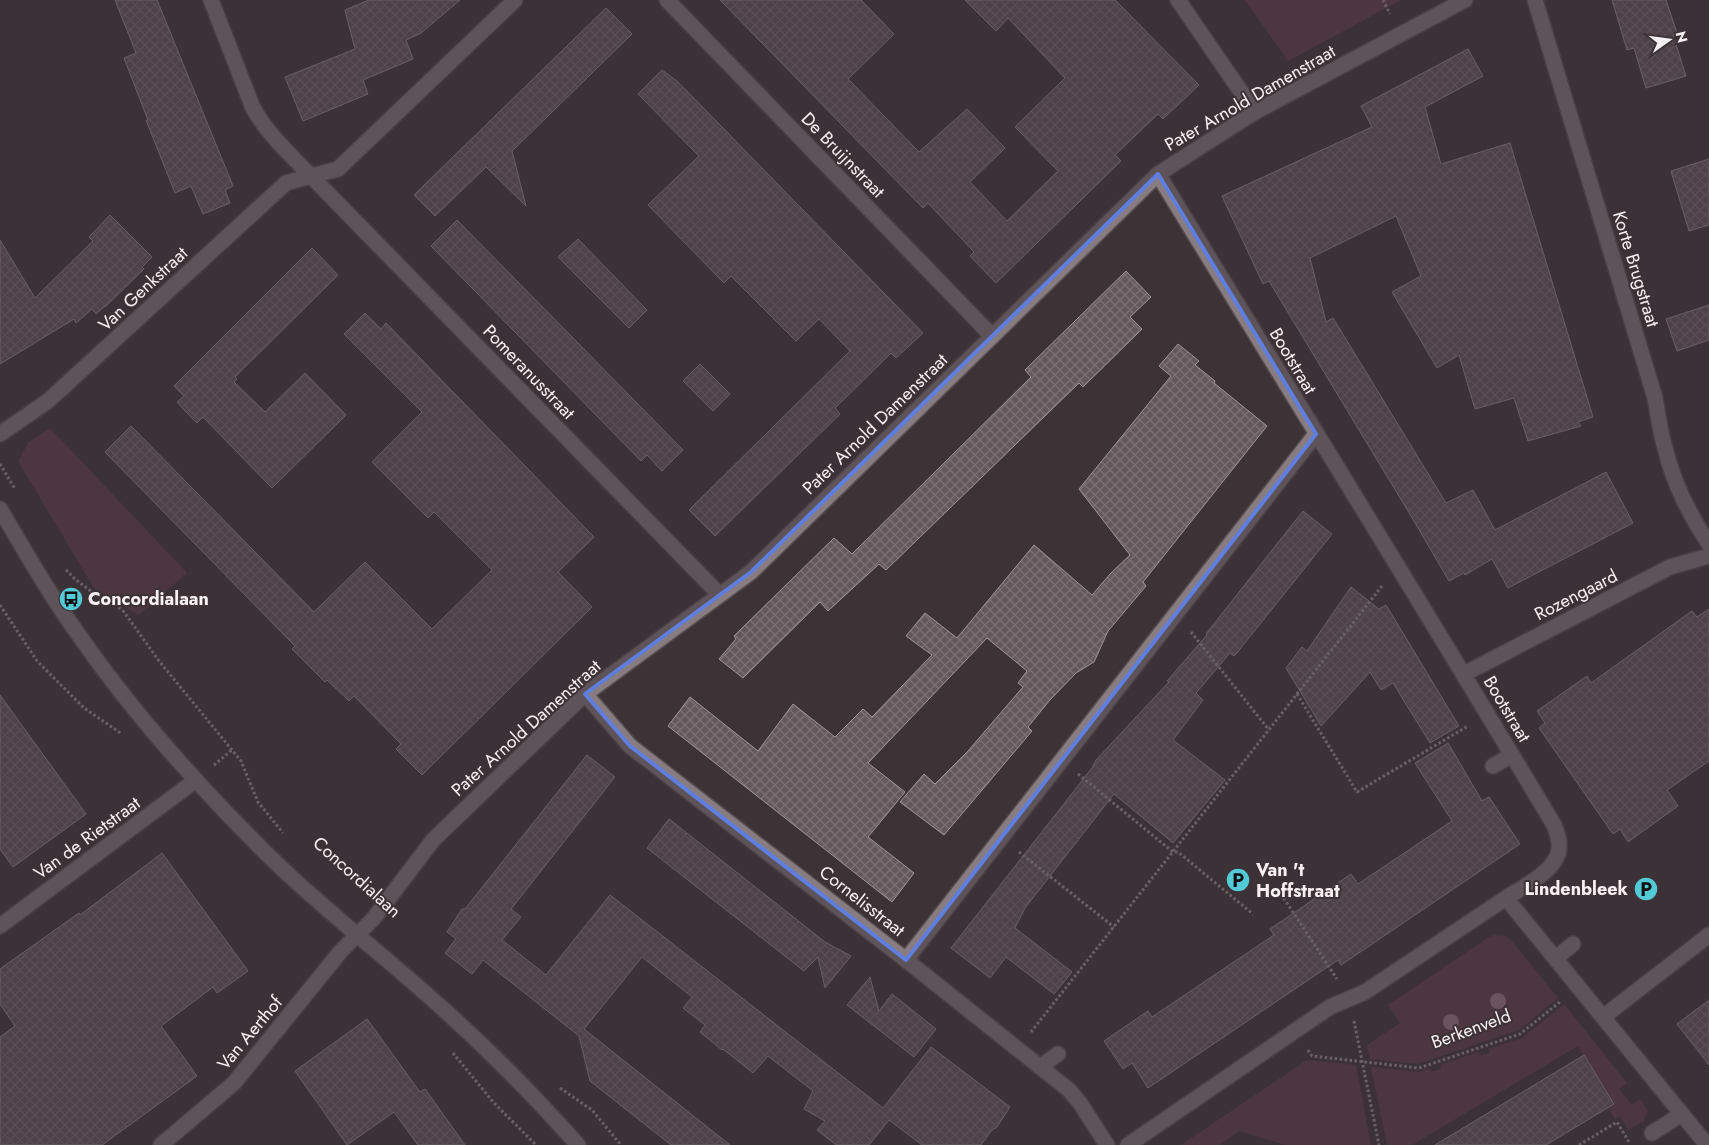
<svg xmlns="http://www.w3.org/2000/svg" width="1709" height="1145" font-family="Jost,sans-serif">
	<defs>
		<pattern id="building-cross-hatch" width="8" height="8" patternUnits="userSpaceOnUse" patternTransform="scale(1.25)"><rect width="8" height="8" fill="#64585d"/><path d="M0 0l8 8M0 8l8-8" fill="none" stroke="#7b7075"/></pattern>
	</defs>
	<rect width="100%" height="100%" fill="#3d3236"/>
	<g fill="#603c4b">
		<path d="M1245,0H1401L1288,61Z"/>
		<path d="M50,428L187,573L138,615L94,588L18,461L28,443Z"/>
		<path d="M1494,935L1506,936L1511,940L1558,998L1519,1030L1418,1064L1370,1059L1367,1045L1400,1023L1388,1005L1489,937Z"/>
		<path d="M1564,1004L1627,1083L1619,1089L1632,1105L1640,1099L1648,1110L1644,1121L1628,1130L1620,1116L1615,1119L1608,1107L1614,1104L1578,1046L1412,1145H1387L1371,1067L1419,1072L1430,1068L1431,1072L1441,1069L1440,1065L1478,1052L1479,1056L1490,1053L1488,1049L1522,1038Z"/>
		<path d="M1307,1060L1356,1065L1371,1145H1286L1239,1131L1219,1145H1181Z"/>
	</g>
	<g fill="url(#building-cross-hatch)" stroke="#a2959a">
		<path d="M115,0H157L233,186L225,190L230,203L203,214L191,186L175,193L146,120H148L124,58L136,53Z"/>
		<path d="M369,0H460L421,33L406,40L413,59L363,80L368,94L303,121L285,77L355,49L345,10Z"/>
		<path d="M720,0H861L894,34L848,79L919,152L967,109L1005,148L970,182L1007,221L1058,171L1015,127L1065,78L1008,18L996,31L965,0H1115L1199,85L1163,119L1158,114L1115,155L1121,161L996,283L970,256L974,252L928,203L923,208Z"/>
		<path d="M1612,0H1666L1677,33L1673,35L1686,76L1646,88L1634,48L1627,50Z"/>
		<path d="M606,8L632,34L512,151L526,206L486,167L435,216L414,195Z"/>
		<path d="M1468,49L1483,76L1425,107L1441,164L1510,143L1593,417L1578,422L1581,426L1528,441L1514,398L1475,409L1459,355L1437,368L1392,292L1421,276L1396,216L1310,258L1326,322L1333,318L1446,503L1473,490L1495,530L1606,472L1633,523L1508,588L1492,559L1465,575L1464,573L1449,581L1411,516L1269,281L1263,284L1222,196L1372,127L1361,106Z"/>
		<path d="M662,70L678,82L923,333L896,358L891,353L835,408L840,414L715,536L689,510L850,351L819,319L796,341L731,276L724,283L648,205L699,156L638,94Z"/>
		<path d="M1709,159V225L1689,231L1671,171Z"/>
		<path d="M110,215L152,257L142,267L144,269L105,307V306L96,314L92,309L76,323L74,319L0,364V240L35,298L93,241L89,237Z"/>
		<path d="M457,220L683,450L662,471L647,455L641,461L431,246Z"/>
		<path d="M578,239L647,310L629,328L558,257Z"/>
		<path d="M312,248L338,275L235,377L237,379L234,382L265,412L305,373L346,415L272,488L203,417L197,423L186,412L177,402L184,396L174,386Z"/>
		<path d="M1126,271L1151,297L1130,317L1142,329L1083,387L1079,383L886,570L879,564L828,611L820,602L743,678L719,659L736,639L734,636L834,538L852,554L1031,377L1025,370Z"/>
		<path d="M1709,305V340L1677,351L1666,319Z"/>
		<path d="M365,313L381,329L386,323L594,537L558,572L592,607L422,775L396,749L401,744L354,696L349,701L327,680L325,682L292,649L295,646L105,452L131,426L314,612L365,562L432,629L492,570L434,512L428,518L372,462L422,412L344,334Z"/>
		<path d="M1178,344L1199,361L1195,365L1215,381L1214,383L1267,426L1143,582L1146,586L1108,631L1094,662L1076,673L1049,701L1028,727L1032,731L944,835L900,802L924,774L935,784L968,751L1023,687L1018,683L1027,671L987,638L868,763L905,792L868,837L914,873L892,902L668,726L690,697L758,751L793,704L835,737L863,709L872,717L932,655L906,636L925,613L957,638L1034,545L1092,595L1111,573L1130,555L1079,489L1171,376L1159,366Z"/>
		<path d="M700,364L730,394L713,411L683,381Z"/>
		<path d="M1303,511L1332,534L1236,654L1234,656L1230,653L1196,693L1203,700L1173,740L1225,780L1173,843L1114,794L1025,908L1015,928L1072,972L1054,994L1006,957L990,978L951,948L1092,768L1096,760L1169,682L1167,681L1207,635L1206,634Z"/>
		<path d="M1351,587L1379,609L1386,605L1459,726L1430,743L1393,683L1381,690L1370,672L1321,726L1286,668L1302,647L1307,651Z"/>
		<path d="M1709,609V761L1667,790L1678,806L1628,842L1620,829L1613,834L1539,728L1545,723L1537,711L1587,676L1591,683L1692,611L1697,617Z"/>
		<path d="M0,695L86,814L13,867L0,849Z"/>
		<path d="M1448,743L1482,801L1489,797L1520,844L1341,965L1338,960L1148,1088L1132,1063L1123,1069L1104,1041L1148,1011L1152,1017L1274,935L1270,929L1351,874L1358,884L1452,821L1415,763Z"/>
		<path d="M587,755L615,777L511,909L521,917L502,940L546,975L610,895L883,1108L931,1047L1010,1107L997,1127L992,1130L981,1145H922L889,1120L869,1145H836L817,1130L825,1121L804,1109L813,1091L768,1056L753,1073L723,1049L722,1050L700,1032L705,1025L683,1008L692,997L642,957L584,1029L730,1145H671L590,1081L579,1036L483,960L472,974L445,953L456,939L447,932L462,909H465Z"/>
		<path d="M669,819L825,942L851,956L825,988L818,957L804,971L647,848Z"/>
		<path d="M162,853L248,971L217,993L213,987L161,1026L197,1076L102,1145H0V1037L15,1026L0,1004V969L79,913L80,915Z"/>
		<path d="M870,977L879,1011L892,994L936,1029L914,1057L847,1005Z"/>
		<path d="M1709,1000V1065L1677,1024Z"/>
		<path d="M367,1019L420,1092L425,1089L465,1145H418L394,1112L347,1145L295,1071Z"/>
		<path d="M1584,1055L1614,1104L1546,1145H1435Z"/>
	</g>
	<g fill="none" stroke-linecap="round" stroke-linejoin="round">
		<g stroke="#574e51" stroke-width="18">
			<g id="lane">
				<path d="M1493,766L1512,755"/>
				<path d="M1556,958L1573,944"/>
				<path d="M1040,1067L1058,1054"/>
				<path d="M1652,1133L1682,1114"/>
			</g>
		</g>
		<g stroke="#574e51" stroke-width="18">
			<g id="street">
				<path d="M515,0L338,169L311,176L719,594"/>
				<path d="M667,0L992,336"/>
				<path d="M1178,0L1255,112"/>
				<path d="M1535,0L1655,398C1658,414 1660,431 1665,448C1673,482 1689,514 1709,544"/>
				<path d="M1158,174C1290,391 1424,607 1554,825C1557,833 1560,840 1559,848C1558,870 1523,887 1506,898"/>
				<path d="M0,434L48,401L286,183L311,176C290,154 268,135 253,108L211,0"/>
				<path d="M1464,674L1670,567L1709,556"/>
				<path d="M585,694L630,746L906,960L1069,1090L1080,1103L1107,1145"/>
				<path d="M0,926L196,780"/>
				<path d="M906,960L1316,434"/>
				<path d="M1603,1017L1709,935"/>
				<path d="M161,1145L234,1083L341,951L374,918L433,840L585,694L751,572L1158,174L1255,112L1465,0"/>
			</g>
		</g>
		<g stroke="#574e51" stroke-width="18">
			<g id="secondary">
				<path d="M0,509C26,553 51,597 81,638C136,717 202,790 271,858C319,905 373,947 424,992C478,1039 530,1091 578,1145"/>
				<path d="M1128,1145L1330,1007L1365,992L1506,898L1707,1145"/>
			</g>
		</g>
		<g stroke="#a49b9e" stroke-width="3" stroke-dasharray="2.5 2.5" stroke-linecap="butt">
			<path d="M1383,0L1390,14"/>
			<path d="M0,464L15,489"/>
			<path d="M66,570L75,579L92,592L115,604L124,612L159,661L241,761L258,802L283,833"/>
			<path d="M0,605L37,661L84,708L122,734"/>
			<path d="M1191,632L1269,730"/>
			<path d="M1297,694L1382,586"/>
			<path d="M214,765L232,750"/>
			<path d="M1078,774L1173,852H1178L1253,914"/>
			<path d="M1019,852L1114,927"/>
			<path d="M1281,894L1337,979"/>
			<path d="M1354,1021L1379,1145"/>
			<path d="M1031,1032L1297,694L1357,792L1468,726"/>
			<path d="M1308,1050L1312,1056L1419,1068L1520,1034L1560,1002"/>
			<path d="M453,1053L494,1103L536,1145"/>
			<path d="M560,1088L592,1110L621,1145"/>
			<path d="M1579,1145L1617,1122L1629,1142"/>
		</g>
		<use href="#lane" stroke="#887c80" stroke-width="15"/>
		<use href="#street" stroke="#887c80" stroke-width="15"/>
		<use href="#secondary" stroke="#887c80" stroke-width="15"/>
	</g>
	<g fill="#a77e8e">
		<circle cx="1498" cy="1001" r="8"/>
		<circle cx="1451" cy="1022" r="8"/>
	</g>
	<path d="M0 0H1709V1145H0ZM1158,174L1316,434L906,960L630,746L585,694L751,572Z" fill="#3d3236" fill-opacity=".55" fill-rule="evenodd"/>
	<path fill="none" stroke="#5f7fe0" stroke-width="4" stroke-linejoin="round" d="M1158,174L1316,434L906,960L630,746L585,694L751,572Z"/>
	<defs>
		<g id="bus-disc" transform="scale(1.25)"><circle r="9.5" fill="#52cbd7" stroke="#3d3236"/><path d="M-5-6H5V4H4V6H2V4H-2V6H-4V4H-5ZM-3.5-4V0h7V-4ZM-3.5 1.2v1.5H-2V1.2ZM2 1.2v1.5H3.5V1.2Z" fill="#111"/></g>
		<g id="parking-disc" transform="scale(1.25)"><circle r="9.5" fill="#52cbd7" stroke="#3d3236"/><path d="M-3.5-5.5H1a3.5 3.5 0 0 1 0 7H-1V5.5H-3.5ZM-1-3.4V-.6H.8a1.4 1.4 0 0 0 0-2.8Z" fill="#111"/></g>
	</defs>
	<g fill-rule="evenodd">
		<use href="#bus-disc" x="71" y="599"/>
		<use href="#parking-disc" x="1238" y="880"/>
		<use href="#parking-disc" x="1646" y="889"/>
	</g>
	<g text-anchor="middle" stroke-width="4" stroke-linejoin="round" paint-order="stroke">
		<g font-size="18" fill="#f8f1f4" stroke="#3d3236">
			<text transform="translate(1250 98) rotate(-30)" y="6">Pater Arnold Damenstraat</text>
			<text transform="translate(843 155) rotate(46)" y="6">De Bruijnstraat</text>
			<text transform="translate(1636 269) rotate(73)" y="6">Korte Brugstraat</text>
			<text transform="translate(143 289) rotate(-43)" y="6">Van Genkstraat</text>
			<text transform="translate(1293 361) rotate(59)" y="6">Bootstraat</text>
			<text transform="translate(529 372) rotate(46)" y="6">Pomeranusstraat</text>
			<text transform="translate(875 424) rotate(-44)" y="6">Pater Arnold Damenstraat</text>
			<text transform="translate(1576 595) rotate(-27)" y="6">Rozengaard</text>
			<text transform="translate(1507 709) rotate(59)" y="6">Bootstraat</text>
			<text transform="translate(526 728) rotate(-42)" y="6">Pater Arnold Damenstraat</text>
			<text transform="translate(87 838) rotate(-36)" y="6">Van de Rietstraat</text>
			<text transform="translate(357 877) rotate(42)" y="6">Concordialaan</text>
			<text transform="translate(862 901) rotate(38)" y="6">Cornelisstraat</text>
			<text transform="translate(1471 1029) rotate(-20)" y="6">Berkenveld</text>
			<text transform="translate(250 1033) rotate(-50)" y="6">Van Aerthof</text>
		</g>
		<g font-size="18" font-weight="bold" fill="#f8f1f4" stroke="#3d3236" text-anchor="start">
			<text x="88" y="605">Concordialaan</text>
			<text x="1256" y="876">Van 't<tspan x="1256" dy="21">Hoffstraat</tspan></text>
			<text x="1628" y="895" text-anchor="end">Lindenbleek</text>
		</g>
	</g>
	<g transform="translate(1669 40) rotate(76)" stroke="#3d3236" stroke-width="4" paint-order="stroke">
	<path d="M0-4L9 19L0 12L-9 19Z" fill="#f8f1f4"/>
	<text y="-8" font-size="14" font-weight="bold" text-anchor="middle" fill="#f8f1f4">N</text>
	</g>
</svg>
